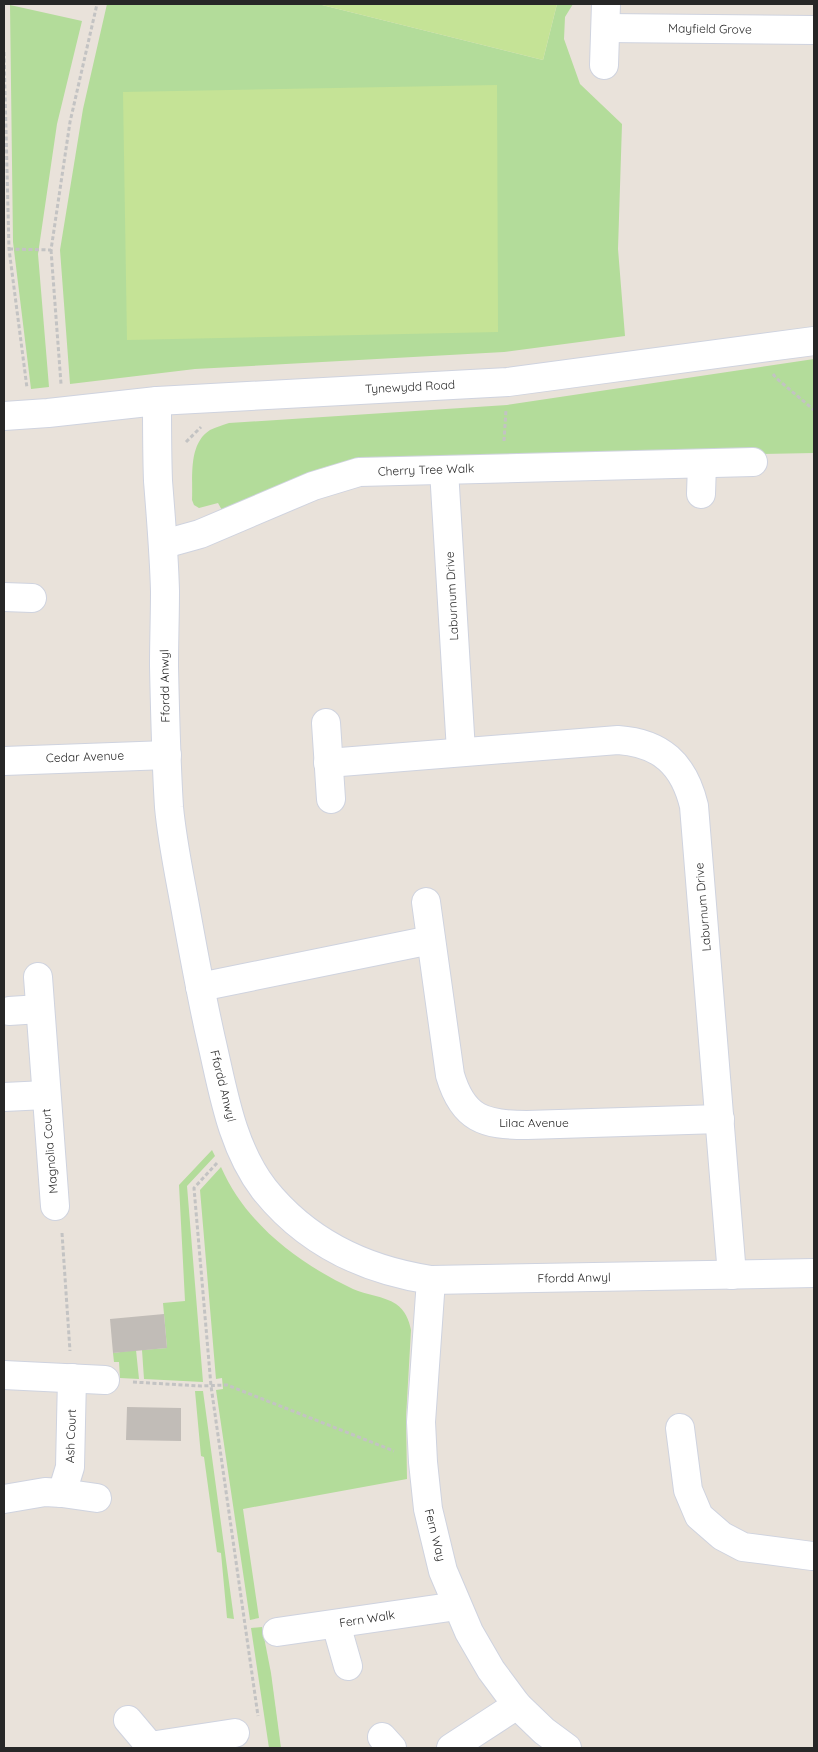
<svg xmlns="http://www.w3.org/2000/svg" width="818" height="1752" font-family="Quicksand,sans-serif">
	<rect width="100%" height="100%" fill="#e9e2da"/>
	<g fill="#b3dc9a">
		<path d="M107,4L250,5L251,4H318L543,60L557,4H573L565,17L564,39L580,84L622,124L618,249L625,336L504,352L195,369L70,384L60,250L83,109Z"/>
		<path d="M10,5L82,21L57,124L38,254L49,387L31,389L13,242Z"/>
		<path d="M814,359V453L354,461C307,467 265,493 223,512L218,503L199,508L194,505L192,500C193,477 188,444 210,430C216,427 223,425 229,423L507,405Z"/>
		<path d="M212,1150L215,1156L187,1186L203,1382L144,1379L142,1350L167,1348L163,1303L185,1301L179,1185Z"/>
		<path d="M221,1167C246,1224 298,1263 353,1289C366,1295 384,1296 396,1304C405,1310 409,1320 411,1330L406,1418L407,1479L243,1509L259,1618L250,1620L216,1390L223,1389L222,1378L216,1379L200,1190Z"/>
		<path d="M136,1350L139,1379L120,1378L119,1362H114L113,1353Z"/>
		<path d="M195,1391H203L234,1619L227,1618L221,1553L217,1552L204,1457L201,1456Z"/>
		<path d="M262,1627L271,1673L281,1748H269L251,1628Z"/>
	</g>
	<g fill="#c5e396">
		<path d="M318,4H557L543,60Z"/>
		<path d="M497,85L498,332L127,340L123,92Z"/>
	</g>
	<g fill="#c1bcb7">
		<path d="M164,1314L167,1348L113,1353L110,1319Z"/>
		<path d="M127,1407L181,1408V1441L126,1440Z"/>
	</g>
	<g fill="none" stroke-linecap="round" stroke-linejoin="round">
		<g stroke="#cfd3df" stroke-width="30">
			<g id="street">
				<path d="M606,28L814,30"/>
				<path d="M604,65L606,4"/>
				<path d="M157,401C157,427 157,454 158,481C161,518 164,554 165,591C165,616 164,641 164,666C165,713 166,760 169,807C172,840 179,873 185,906C193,950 201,995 211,1039C223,1090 231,1146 264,1189C307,1243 365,1270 431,1280L814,1273"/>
				<path d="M444,470L461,751"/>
				<path d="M701,494L702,464"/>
				<path d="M164,544L200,534L313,486L359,472L753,462"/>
				<path d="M4,597L32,598"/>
				<path d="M326,723L331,799"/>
				<path d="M4,761L167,755"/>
				<path d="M328,763L618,740C661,743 684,764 694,806L732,1275"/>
				<path d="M426,902L450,1075C463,1119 484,1125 527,1125L720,1119"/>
				<path d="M38,977L55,1206"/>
				<path d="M200,987L431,940"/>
				<path d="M9,1011L40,1009"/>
				<path d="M4,1097L46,1095"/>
				<path d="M431,1280L421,1422L423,1462L428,1509L443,1571L469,1632L491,1670L517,1705L544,1731L567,1748"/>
				<path d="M4,1375L105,1380"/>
				<path d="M680,1428L688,1490L699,1516L722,1536L743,1547L812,1556"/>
				<path d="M62,1493L70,1467L72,1378"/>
				<path d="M4,1499L45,1492L62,1493L97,1498"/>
				<path d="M336,1624L348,1666"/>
				<path d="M277,1632L457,1606"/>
				<path d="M128,1720L150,1746"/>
				<path d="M382,1737L392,1748"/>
				<path d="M149,1748L150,1746L235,1733"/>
				<path d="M451,1748L517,1705"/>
			</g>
		</g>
		<g stroke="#cfd3df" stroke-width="30">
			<path id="secondary" d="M4,416L48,413L157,401L508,382L814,341"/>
		</g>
		<g stroke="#c3c3c3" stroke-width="3" stroke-dasharray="4 2.5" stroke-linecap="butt">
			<path d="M4,52L9,249L27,388"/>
			<path d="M9,249L51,250L70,122L97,4"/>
			<path d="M51,250L61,384"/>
			<path d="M773,374L776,378L814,410"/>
			<path d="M504,441L506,410"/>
			<path d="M186,442L201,427"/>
			<path d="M217,1163L194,1188L211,1386L258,1716"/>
			<path d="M62,1233L70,1351"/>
			<path d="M133,1382L201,1386L227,1385L394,1451"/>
		</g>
		<use href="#street" stroke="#fff" stroke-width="28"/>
		<use href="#secondary" stroke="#fff" stroke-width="28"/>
	</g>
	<g text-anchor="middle" stroke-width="4.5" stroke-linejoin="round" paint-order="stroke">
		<g font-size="12" fill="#272727" stroke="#fff">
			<text transform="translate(710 29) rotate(1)" y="4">Mayfield Grove</text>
			<text transform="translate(410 387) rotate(-3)" y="4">Tynewydd Road</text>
			<text transform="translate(426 470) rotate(-2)" y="4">Cherry Tree Walk</text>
			<text transform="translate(452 596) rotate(-93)" y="4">Laburnum Drive</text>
			<text transform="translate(165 686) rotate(-91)" y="4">Ffordd Anwyl</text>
			<text transform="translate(85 757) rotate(-2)" y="4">Cedar Avenue</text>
			<text transform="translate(703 907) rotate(-95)" y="4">Laburnum Drive</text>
			<text transform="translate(223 1086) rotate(76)" y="4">Ffordd Anwyl</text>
			<text x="534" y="1127">Lilac Avenue</text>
			<text transform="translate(50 1151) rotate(-95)" y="4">Magnolia Court</text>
			<text transform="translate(574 1278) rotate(-1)" y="4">Ffordd Anwyl</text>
			<text transform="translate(71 1436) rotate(-88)" y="4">Ash Court</text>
			<text transform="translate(435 1535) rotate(76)" y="4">Fern Way</text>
			<text transform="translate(367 1619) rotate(-9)" y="4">Fern Walk</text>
		</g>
	</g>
	<rect width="818" height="1752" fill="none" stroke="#272727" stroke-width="10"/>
</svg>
